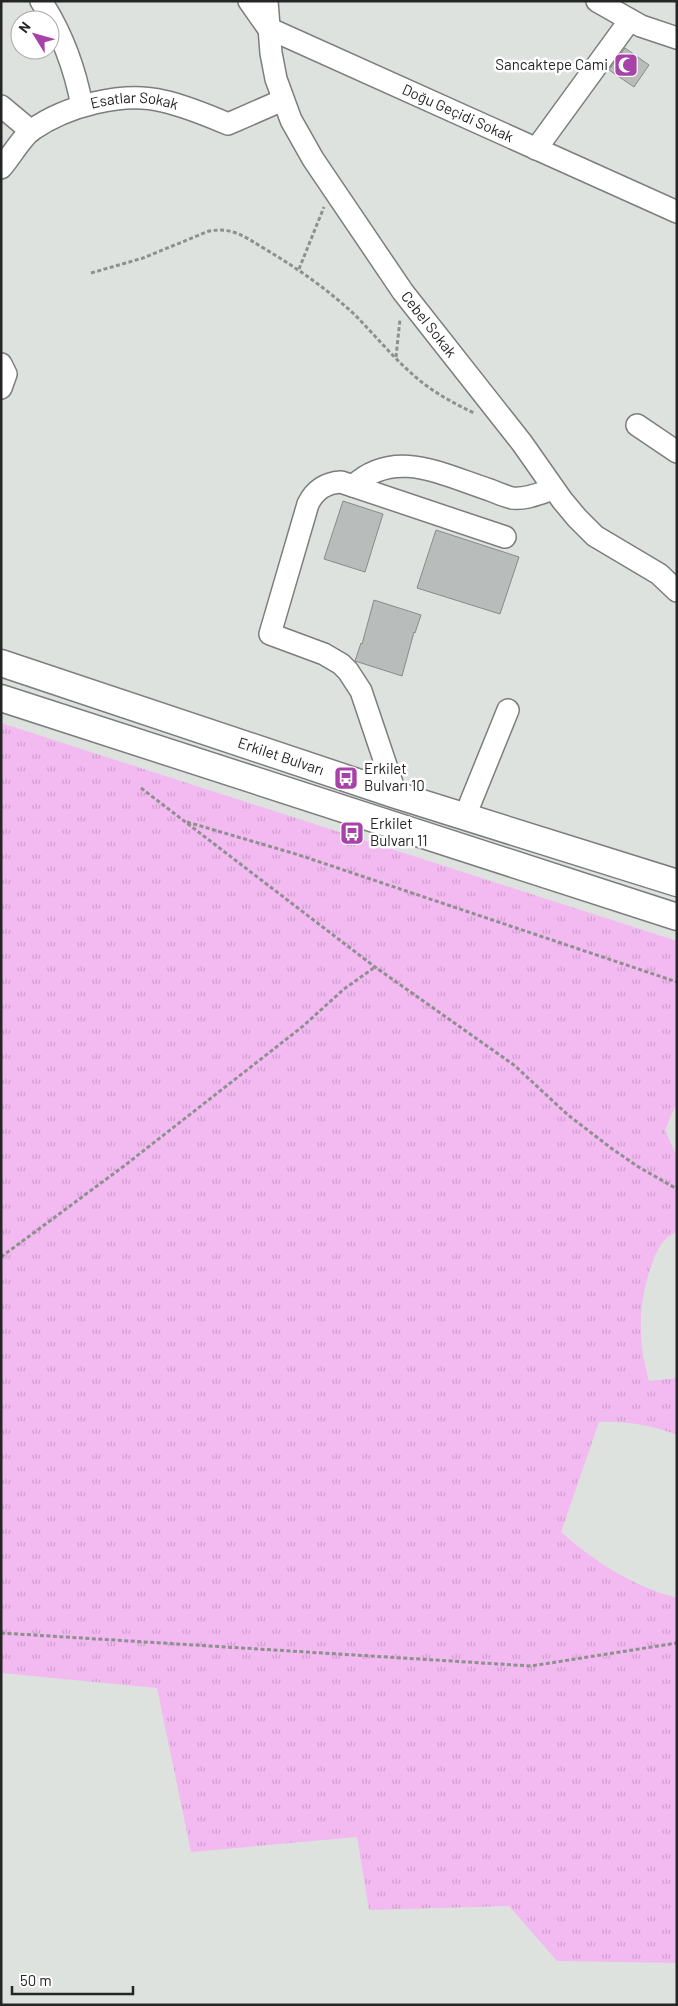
<svg xmlns="http://www.w3.org/2000/svg" width="678" height="2006" font-family="Barlow,sans-serif">
	<defs>
		<pattern id="grass-tufts" width="24" height="20" patternUnits="userSpaceOnUse" patternTransform="scale(1.25)"><rect width="24" height="20" fill="#f3b9f1"/><path d="M3 7l-1-3M5 7V3M7 7l1-3M15 17l-1-3M17 17v-4M19 17l1-3" fill="none" stroke="#d09fce"/></pattern>
	</defs>
	<rect width="100%" height="100%" fill="#dee2df"/>
	<path fill="url(#grass-tufts)" d="M1,723L677,941V1102L665,1130L677,1157V1232C663,1237 658,1248 653,1261C638,1301 637,1341 649,1381L677,1378V1435C651,1425 626,1421 599,1422L561,1532C595,1562 632,1586 677,1598V1963L557,1961L509,1906L369,1910L357,1837L191,1852L157,1688L1,1673Z"/>
	<g fill="#b8bcba" stroke="#878b89">
		<path d="M625,48L649,65L634,87L609,70Z"/>
		<path d="M343,501L383,514L365,572L324,559Z"/>
		<path d="M436,530L519,557L500,614L417,588Z"/>
		<path d="M374,600L421,615L415,633L414,632L402,676L355,661L361,643L362,644Z"/>
	</g>
	<g fill="none" stroke-linecap="round" stroke-linejoin="round">
		<g stroke="#7b7e7c" stroke-width="24">
			<g id="minor">
				<path d="M41,1C62,33 75,69 82,106"/>
				<path id="s1" d="M249,1L268,28L677,212"/>
				<path id="s2" d="M267,1L271,53L276,79L291,120L313,159L403,292L522,443L562,500L577,518L595,536L659,574L677,591"/>
				<path d="M597,1L641,26L677,38"/>
				<path d="M1,106L31,131"/>
				<path d="M536,149L630,20"/>
				<path id="s3" d="M1,168C10,158 22,137 32,130C66,106 123,91 163,101C185,106 207,115 228,124L283,100"/>
				<path d="M1,364L6,374L1,388"/>
				<path d="M637,425L677,452"/>
				<path d="M353,486C395,447 443,475 490,490C497,493 505,496 512,498C525,500 541,493 553,489"/>
				<path d="M396,795L361,691L348,671L341,664L324,654L270,634L308,504C315,490 325,483 341,482L505,537"/>
				<path d="M465,816L508,710"/>
			</g>
		</g>
		<g stroke="#7b7e7c" stroke-width="29">
			<g id="major">
				<path id="s4" d="M1,663L396,795L677,883"/>
				<path d="M1,698L677,917"/>
			</g>
		</g>
		<g stroke="#8d908e" stroke-width="3" stroke-dasharray="4 2.5" stroke-linecap="butt">
			<path d="M299,269L324,207"/>
			<path d="M91,273L143,258L209,231C233,227 245,237 265,249C297,268 327,289 354,314C373,333 390,354 410,372C429,390 451,402 474,413"/>
			<path d="M396,357L400,319"/>
			<path d="M141,788L375,967L514,1065L568,1115L611,1148L637,1166L677,1189"/>
			<path d="M187,822L299,855L677,982"/>
			<path d="M1,1257L124,1166L302,1027L344,989L375,967"/>
			<path d="M1,1633L531,1666L677,1643"/>
		</g>
		<use href="#minor" stroke="#fff" stroke-width="21"/>
		<use href="#major" stroke="#fff" stroke-width="26"/>
	</g>
	<defs>
		<g id="mosque-square" transform="scale(1.25)"><rect x="-9" y="-9" width="18" height="18" rx="4" fill="#a642a8" stroke="#fff"/><path d="M3.5-4.9A6 6 0 1 0 3.5 4.9A5 5 0 1 1 3.5-4.9Z" fill="#fff"/></g>
		<g id="bus-square" transform="scale(1.25)"><rect x="-9" y="-9" width="18" height="18" rx="4" fill="#a642a8" stroke="#fff"/><path d="M-5-6H5V4H4V6H2V4H-2V6H-4V4H-5ZM-3.5-4V0h7V-4ZM-3.5 1.2v1.5H-2V1.2ZM2 1.2v1.5H3.5V1.2Z" fill="#fff"/></g>
	</defs>
	<g fill-rule="evenodd">
		<use href="#mosque-square" x="626" y="65"/>
		<use href="#bus-square" x="346" y="778"/>
		<use href="#bus-square" x="352" y="833"/>
	</g>
	<g text-anchor="middle" stroke-width="5" stroke-linejoin="round" paint-order="stroke">
		<g font-size="15" fill="#242625" stroke="#fff" text-anchor="start">
			<text x="608" y="70" text-anchor="end">Sancaktepe Cami</text>
			<text x="364" y="774">Erkilet<tspan x="364" dy="17">Bulvarı 10</tspan></text>
			<text x="370" y="829">Erkilet<tspan x="370" dy="17">Bulvarı 11</tspan></text>
		</g>
		<g font-size="15" fill="#242625" stroke="#fff">
			<text dy="5" stroke="none"><textPath href="#s3" startOffset="158">Esatlar Sokak</textPath></text>
			<text dy="5" stroke="none"><textPath href="#s1" startOffset="241">Doğu Geçidi Sokak</textPath></text>
			<text dy="5" stroke="none"><textPath href="#s2" startOffset="369">Cebel Sokak</textPath></text>
			<text dy="5" stroke="none"><textPath href="#s4" startOffset="295">Erkilet Bulvarı</textPath></text>
		</g>
	</g>
	<rect width="678" height="2006" fill="none" stroke="#242625" stroke-width="5"/>
	<g transform="translate(35 35) rotate(307)"><circle r="24" fill="#ffffff" stroke="#a7a8a8"/>
	<path d="M0-4L9 19L0 12L-9 19Z" fill="#a642a8"/>
	<text y="-8" font-size="14" font-weight="bold" text-anchor="middle" fill="#242625">N</text>
	</g>
	<path d="M12 1986v8h121v-8" fill="none" stroke="#242625" stroke-width="2.5"/>
	<text x="20" y="1986" font-size="15" fill="#242625" stroke="#ffffff" stroke-width="4" paint-order="stroke">50 m</text>
</svg>
